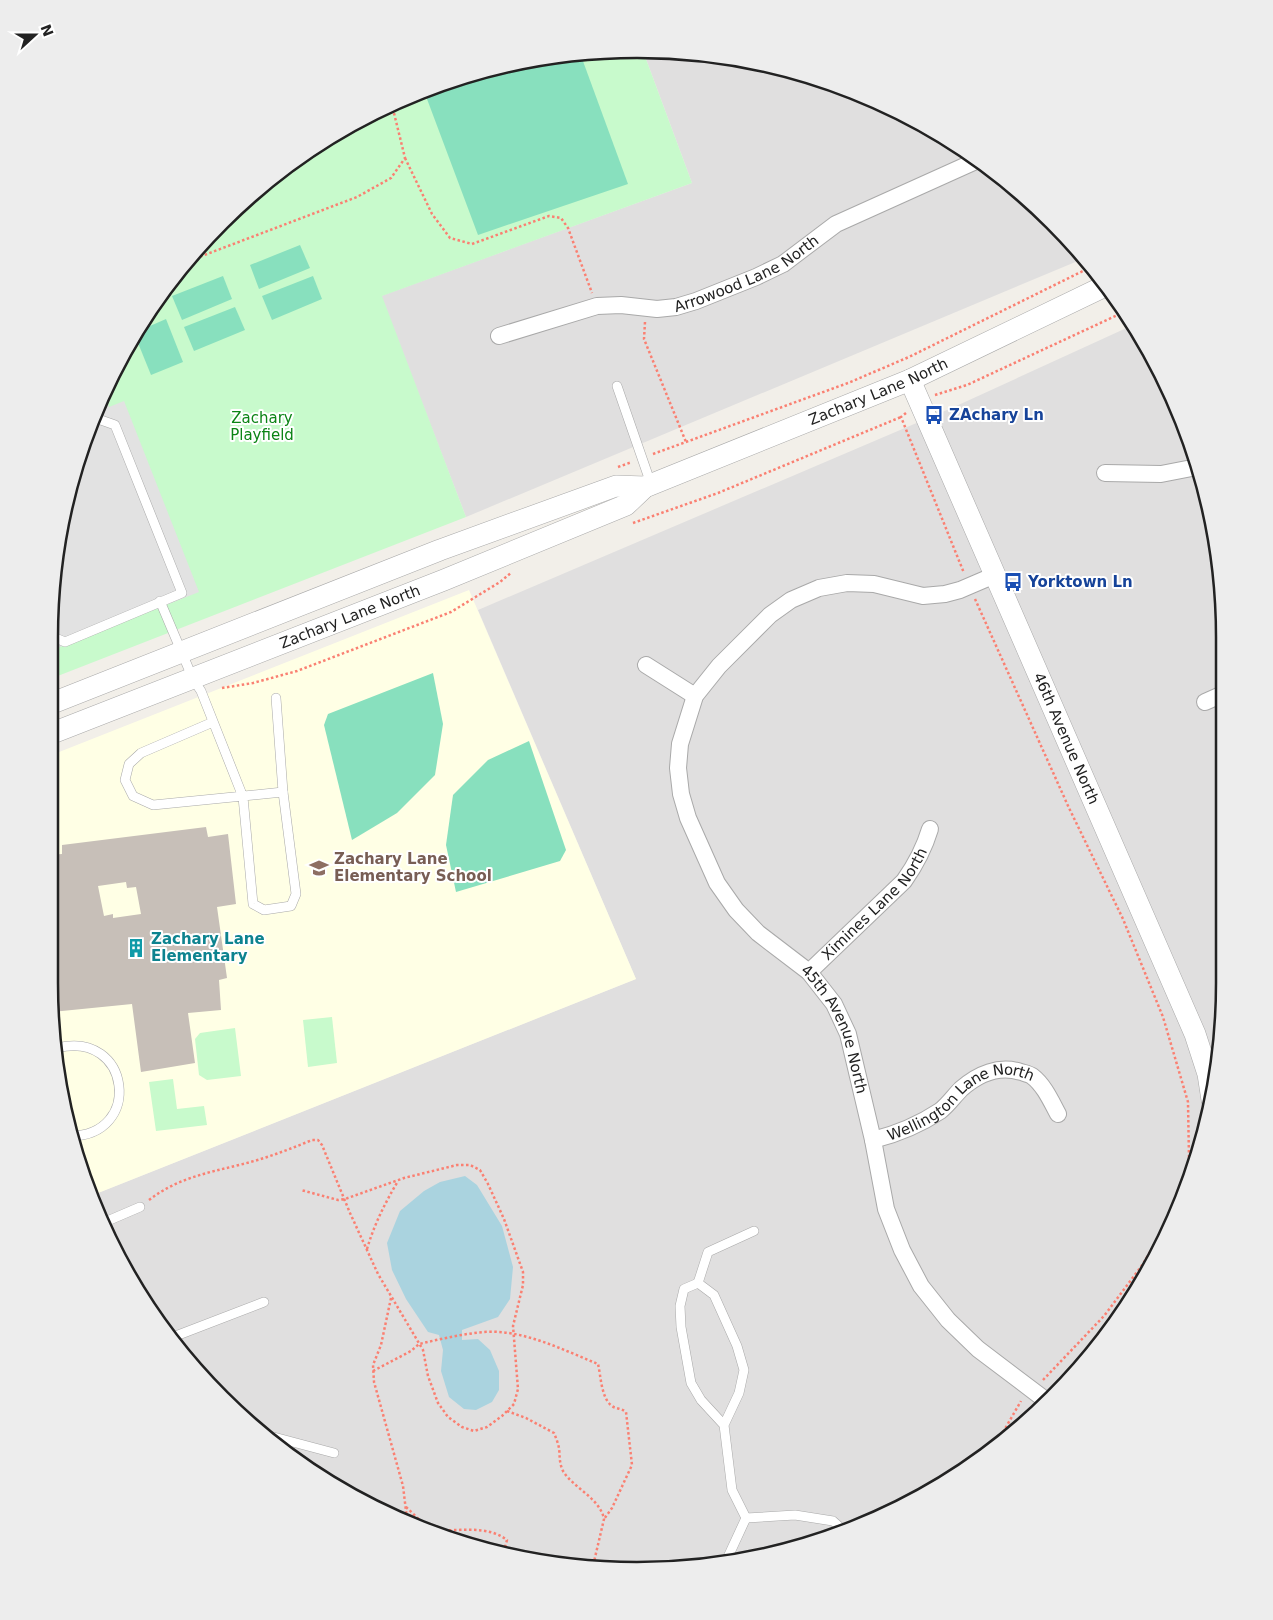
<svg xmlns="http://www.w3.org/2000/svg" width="1273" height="1620" font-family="'DejaVu Sans',sans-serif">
	<rect width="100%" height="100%" fill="#f2efe9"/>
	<g fill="#e0dfdf">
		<path d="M675,50L788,69L896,109L994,170L1078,249L1085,258L466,517L381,296L692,183L643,51Z"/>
		<path d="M1133,325L1145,342L1193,448L1223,598L1224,984L1213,1098L1180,1208L1125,1310L1052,1399L931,1492L789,1551L637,1571L485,1551L343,1493L221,1399L128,1278L93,1195L636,979L478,610L954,407Z"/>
	</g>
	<path fill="#ffffe5" d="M469,590L636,979L93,1195L69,1136L49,984V756Z"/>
	<g fill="#c8facc">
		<path d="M643,51L692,183L382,296L466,517L50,679V598L80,447L127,343L170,278L249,195L342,128L447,80L560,54Z"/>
		<path d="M332,1017L337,1063L308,1067L303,1020Z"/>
		<path d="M235,1028L241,1076L207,1080L199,1075L195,1039L200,1033Z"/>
		<path d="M173,1079L177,1109L204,1106L207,1125L156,1131L149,1082Z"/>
	</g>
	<g fill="#88e0be">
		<path d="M580,53L628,184L478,235L424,91L447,80L559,54Z"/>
		<path d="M300,245L310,268L259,289L250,265Z"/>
		<path d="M223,276L232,299L182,320L172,296Z"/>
		<path d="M313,276L322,299L272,320L262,296Z"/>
		<path d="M235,307L245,330L194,351L184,327Z"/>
		<path d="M166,319L183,362L151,375L134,333Z"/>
		<path d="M433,673L443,724L435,775L397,813L352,840L324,725L328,714Z"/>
		<path d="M529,741L566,850L560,861L456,892L446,845L453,795L488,760Z"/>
	</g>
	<path fill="#e2e2e2" d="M104,394L109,407L124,401L199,592L50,651V598L80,447Z"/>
	<path fill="#aad3df" d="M465,1176L477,1185L502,1226L513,1267L510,1299L498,1317L462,1330V1340L478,1339L490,1350L499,1371V1390L492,1402L476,1410L464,1409L449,1397L441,1371L443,1350L439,1335L428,1332L406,1299L392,1270L387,1243L400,1211L424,1191L440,1182Z"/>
	<path fill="#c7bfb8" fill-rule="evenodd" d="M206,827L208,837L228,834L236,904L217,907L227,978L219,980L221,1010L188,1013L195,1063L141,1072L132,1004L52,1012L49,984V855L62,854V845ZM126,882L127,888L136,887L141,914L113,918V914L104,916L98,886Z"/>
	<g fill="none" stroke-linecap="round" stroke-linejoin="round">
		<g stroke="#a9a9a9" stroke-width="10">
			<g id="service">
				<path d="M617,386L651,484"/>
				<path d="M160,601L193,679L201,691L243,797L253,904L264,910L291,906L296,894L283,792L153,805L133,796L125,780L129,764L141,753L213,722"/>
				<path d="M50,634L51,636L65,642L182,593L115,425L98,419L92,422"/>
				<path d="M276,698L283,792"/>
				<path d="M57,1048C131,1029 144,1137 69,1136"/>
				<path d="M105,1222L140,1207"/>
				<path d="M698,1283L708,1252L754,1231"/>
				<path d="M173,1337L264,1302"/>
				<path d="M724,1425L701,1400L691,1383L681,1327L680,1306L684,1289L698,1283L714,1295L737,1346L744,1370L739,1393L724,1425L732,1490L746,1518"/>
				<path d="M270,1436L334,1453"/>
				<path d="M746,1518L795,1515L833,1521L842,1529"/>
				<path d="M727,1559L746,1518"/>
			</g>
		</g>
		<g stroke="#a9a9a9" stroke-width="18">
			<g id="minor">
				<path id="s1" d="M499,336L597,306L621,305L657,309L676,307L696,301L756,277L783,264L836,224L978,160"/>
				<path d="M1105,473L1161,474L1197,467"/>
				<path id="s2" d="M995,575L960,590L945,594L923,596L874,584L847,583L819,588L791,600L770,615L719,666L695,696L680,744L678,768L681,794L688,818L717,883L736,910L758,933L809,972L834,1004L848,1034L873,1140L886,1209L902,1250L921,1286L948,1320L978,1349L1048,1402"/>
				<path d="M646,665L695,696"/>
				<path d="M1205,702L1223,694"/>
				<path id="s3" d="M809,972L904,881C916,864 924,849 930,829"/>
				<path id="s4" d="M873,1140C897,1134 919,1125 940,1111C948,1105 954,1096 961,1089C978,1074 999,1065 1021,1072C1024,1073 1029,1074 1032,1076C1044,1085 1051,1101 1058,1114"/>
			</g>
		</g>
		<g stroke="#a9a9a9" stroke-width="22">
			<g id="tertiary">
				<path id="s5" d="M910,380L1195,1034L1208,1074L1212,1100"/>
				<path d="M50,704L440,550L616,486L645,487"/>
				<path id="s6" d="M50,734L444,580L626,505L645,487L910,380L1105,286"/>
			</g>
		</g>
		<g stroke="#fa8072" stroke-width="2.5" stroke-dasharray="2.5 2.5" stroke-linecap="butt">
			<path d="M405,158L432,214L450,238L472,244L549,216L561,218L568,228L592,293"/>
			<path d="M186,262L357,197L391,178L405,158L392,105"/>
			<path d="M645,322L644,339L686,442"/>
			<path d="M935,395L967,385L1124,312"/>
			<path d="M906,413L901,417L964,573"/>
			<path d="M653,454L848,383L909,357L1091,267"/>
			<path d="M618,467L632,462"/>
			<path d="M633,523L718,493L901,417"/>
			<path d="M975,599L1069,808L1123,919L1163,1017L1188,1102L1189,1159"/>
			<path d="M222,688L253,683L297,671L451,612L500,582L512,572"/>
			<path d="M149,1200C176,1179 206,1173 239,1165C264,1159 288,1150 312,1140H318L322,1145L350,1213L378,1274L423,1350L428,1376L438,1403L448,1417L462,1427L474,1431L487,1427L502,1416L514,1404L518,1389L513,1326L523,1285V1272L504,1219L488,1184L480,1170L470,1165H457L404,1178L345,1199L338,1200L301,1190"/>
			<path d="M367,1249C374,1225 385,1203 398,1181"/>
			<path d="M391,1298L381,1345L373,1365L374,1382L403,1486L407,1519"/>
			<path d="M373,1371L411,1351L419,1344C440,1339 462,1334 484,1332C523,1329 563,1350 598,1364C601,1376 601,1398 612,1406C616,1409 621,1408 626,1412L632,1465L612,1508L604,1519"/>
			<path d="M1043,1380L1104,1316L1143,1264L1177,1206L1189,1159L1194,1160"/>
			<path d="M507,1411L526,1418L554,1433C556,1438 558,1443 559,1448C560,1456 559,1463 563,1471C573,1488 600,1498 604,1519L593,1566"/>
			<path d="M998,1441L1021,1401"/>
			<path d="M406,1507L428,1528"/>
			<path d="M434,1530C458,1532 486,1524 507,1540L503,1554"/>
		</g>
		<use href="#service" stroke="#fff" stroke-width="9"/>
		<use href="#minor" stroke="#fff" stroke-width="16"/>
		<use href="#tertiary" stroke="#fff" stroke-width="21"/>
	</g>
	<defs>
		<g id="bus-bare" transform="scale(1.5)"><path d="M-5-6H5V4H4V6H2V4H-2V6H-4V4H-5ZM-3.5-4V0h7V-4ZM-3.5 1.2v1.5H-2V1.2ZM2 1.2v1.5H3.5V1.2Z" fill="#1a4fb4" stroke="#fff" stroke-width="2.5" paint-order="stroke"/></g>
		<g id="school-bare" transform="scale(1.5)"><path d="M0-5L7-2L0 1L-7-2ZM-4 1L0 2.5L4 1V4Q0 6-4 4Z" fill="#8d6e63" stroke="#fff" stroke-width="2.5" paint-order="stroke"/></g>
		<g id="building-bare" transform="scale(1.5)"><path d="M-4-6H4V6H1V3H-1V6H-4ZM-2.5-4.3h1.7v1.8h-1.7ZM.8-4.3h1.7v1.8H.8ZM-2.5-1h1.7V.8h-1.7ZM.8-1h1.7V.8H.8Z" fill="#0f9aa8" stroke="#fff" stroke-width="2.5" paint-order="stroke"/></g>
	</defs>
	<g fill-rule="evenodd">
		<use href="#bus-bare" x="934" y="415"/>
		<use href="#bus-bare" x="1013" y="582"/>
		<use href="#school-bare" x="319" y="868"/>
		<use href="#building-bare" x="136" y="948"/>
	</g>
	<g text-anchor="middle" stroke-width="4" stroke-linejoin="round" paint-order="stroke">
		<g font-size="15" fill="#222" stroke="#fff">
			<text dy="5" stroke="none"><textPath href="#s1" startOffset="260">Arrowood Lane North</textPath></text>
			<text dy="5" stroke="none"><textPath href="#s6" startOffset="898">Zachary Lane North</textPath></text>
			<text dy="5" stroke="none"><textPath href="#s6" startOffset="322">Zachary Lane North</textPath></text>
			<text dy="5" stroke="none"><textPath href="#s5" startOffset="391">46th Avenue North</textPath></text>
			<text dy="5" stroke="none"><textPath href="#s3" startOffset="95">Ximines Lane North</textPath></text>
			<text dy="5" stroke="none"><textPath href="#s2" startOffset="738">45th Avenue North</textPath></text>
			<text dy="5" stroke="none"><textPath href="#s4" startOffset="99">Wellington Lane North</textPath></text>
		</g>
		<g font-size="15" font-weight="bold" fill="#164399" stroke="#fff" text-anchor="start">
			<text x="949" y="420">ZAchary Ln</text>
			<text x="1028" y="587">Yorktown Ln</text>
		</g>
		<g font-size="15" fill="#0c8416" stroke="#fff">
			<text x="262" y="423">Zachary<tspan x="262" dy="17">Playfield</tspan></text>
		</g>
		<g font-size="15" font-weight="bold" fill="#785e54" stroke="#fff" text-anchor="start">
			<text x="334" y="864">Zachary Lane<tspan x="334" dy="17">Elementary School</tspan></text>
		</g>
		<g font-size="15" font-weight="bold" fill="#0d838f" stroke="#fff" text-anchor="start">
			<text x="151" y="944">Zachary Lane<tspan x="151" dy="17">Elementary</tspan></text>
		</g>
	</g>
	<path d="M0 0H1273V1620H0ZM637 58H637A579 579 0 0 1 1216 637V983A579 579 0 0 1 637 1562H637A579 579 0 0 1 58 983V637A579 579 0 0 1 637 58Z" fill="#ededed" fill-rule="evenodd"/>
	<path fill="none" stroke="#222" stroke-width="2.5" d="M637 58H637A579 579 0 0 1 1216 637V983A579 579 0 0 1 637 1562H637A579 579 0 0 1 58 983V637A579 579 0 0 1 637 58Z"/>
	<g transform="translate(35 35) rotate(69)" stroke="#ffffff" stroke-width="4" paint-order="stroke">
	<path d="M0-4L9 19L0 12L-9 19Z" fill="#222222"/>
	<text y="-8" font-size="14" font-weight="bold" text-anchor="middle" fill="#222222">N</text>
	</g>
</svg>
